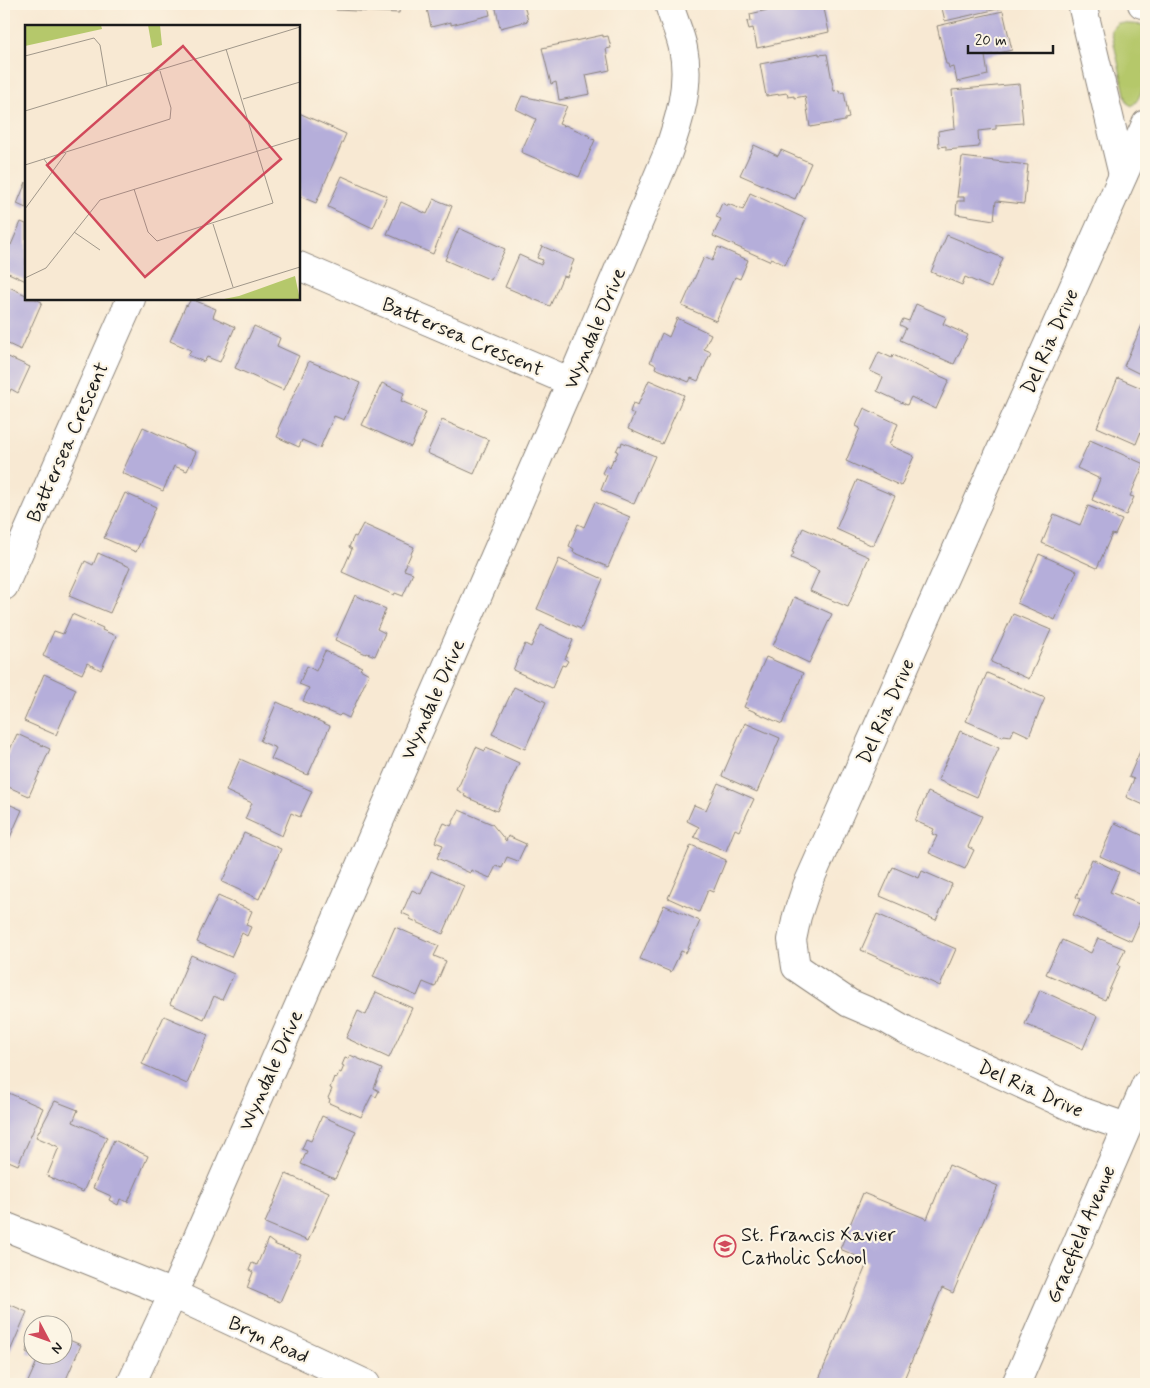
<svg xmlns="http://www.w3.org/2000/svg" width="1150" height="1388" font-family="Mynerve,sans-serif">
	<rect width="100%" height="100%" fill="#fcf5e5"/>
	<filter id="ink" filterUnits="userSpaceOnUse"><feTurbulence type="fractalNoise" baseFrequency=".02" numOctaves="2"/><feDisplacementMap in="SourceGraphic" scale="10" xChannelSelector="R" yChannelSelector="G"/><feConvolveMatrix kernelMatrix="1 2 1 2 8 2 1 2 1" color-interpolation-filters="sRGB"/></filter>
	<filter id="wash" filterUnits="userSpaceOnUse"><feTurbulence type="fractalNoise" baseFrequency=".0096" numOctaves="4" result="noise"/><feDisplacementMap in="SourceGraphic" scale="20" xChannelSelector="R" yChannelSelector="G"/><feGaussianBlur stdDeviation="1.12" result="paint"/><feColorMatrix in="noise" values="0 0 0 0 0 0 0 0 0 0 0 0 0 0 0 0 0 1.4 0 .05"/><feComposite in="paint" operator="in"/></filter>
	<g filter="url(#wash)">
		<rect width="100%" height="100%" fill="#f8e9d3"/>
		<path fill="#b5c86b" stroke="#687244" d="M1117,23L1146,25C1146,47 1150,92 1132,106L1127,103L1111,30Z"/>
		<g id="blocks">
			<g fill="#b5aeda">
				<path d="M336,4H400L399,13L336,10Z"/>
				<path d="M426,4H488L490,15L451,25V22L431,27Z"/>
				<path d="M495,4H524L528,21L500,28Z"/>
				<path d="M775,4H823L829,32L757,48L753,28L749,29L747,22L751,21L750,14L776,8Z"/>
				<path d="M941,4H1001L1002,8L945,21Z"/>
				<path d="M1003,11L1012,50L985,56L988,75L957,82L954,67L949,68L948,64H946L937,26Z"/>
				<path d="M603,35V37L608,36L611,48L606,49L610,70L586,75L590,94L559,100L556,82L551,84L542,48Z"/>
				<path d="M819,53V55L827,54L834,91L839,90L840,93L844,92L849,118L845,119V121L810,127L805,96L794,98V96L788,97L787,93L766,96L760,64Z"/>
				<path d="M1019,84L1023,123L996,125V129L978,131L979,147L946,150V146L939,147L938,131L955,128L952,90Z"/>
				<path d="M522,96L567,106L559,124L564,126L565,125L590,136L589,138L595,140L579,177L521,152L536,119L516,109Z"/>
				<path d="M299,113L346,134L316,203L299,196Z"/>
				<path d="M754,145L778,156L781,150L811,163L795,199L740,175Z"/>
				<path d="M962,157L1028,165L1024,204L996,201L994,220L956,214L957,201H964V197H957Z"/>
				<path d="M342,176L387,196L373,228L328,207Z"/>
				<path d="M26,182V208L17,204Z"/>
				<path d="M750,193L806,219L785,265L771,258L769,261L713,236L721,219L716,217L722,203L727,206L728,204L743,210Z"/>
				<path d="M434,199L452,206L433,254L387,234L401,202L427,214Z"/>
				<path d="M21,222L26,224V281L4,271V260L8,252L4,250V242L11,245Z"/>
				<path d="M459,228L505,249L491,280L445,260Z"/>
				<path d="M947,235L1003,258L991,288L965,277L962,285L931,272Z"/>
				<path d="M542,246L574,260L567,277L563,276L550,306L505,287L519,255L541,265L543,260L537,258Z"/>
				<path d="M718,247L748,260L740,279L735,277L716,321L682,306L704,257L712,261Z"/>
				<path d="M7,286L26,295V299H35L42,302L21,350L4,342V293Z"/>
				<path d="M191,299L216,309L213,317L235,327L220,362L207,357L204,362L188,355L191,350L170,341L186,305L187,306Z"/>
				<path d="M916,304L946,317L943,324L968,335L954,364L900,340L906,328L900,325L903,319L909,321Z"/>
				<path d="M1146,316V377L1124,366Z"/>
				<path d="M677,318L711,334L704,349L711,352L698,381L691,378L689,382L655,368L656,365L650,362L662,333L669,337Z"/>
				<path d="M254,326L280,338L277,346L299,356L283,390L235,368Z"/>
				<path d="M879,352L892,358L893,355L949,380L936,409L911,397L907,405L877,391L883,377L870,371Z"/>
				<path d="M4,355L30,367L18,393L11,389L4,404Z"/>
				<path d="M309,361L360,383L344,420L334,416L320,448L302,440L299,447L277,437L280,430L278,429Z"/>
				<path d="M1118,378L1146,390V419L1136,444L1097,427Z"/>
				<path d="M649,380L684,395L662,444L628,429L634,414L630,412L633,403L638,405Z"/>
				<path d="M382,383L404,393L401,401L426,412L411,447L362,425Z"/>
				<path d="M864,408L898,424L889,445L914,456L901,486L846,461L860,428L856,426Z"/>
				<path d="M442,420L489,440L474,474L427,453Z"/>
				<path d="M143,427L196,452L187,471L174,466L163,491L122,473Z"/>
				<path d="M1090,440L1144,464L1130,496L1134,497L1126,515L1092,500L1100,479L1077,468Z"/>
				<path d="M622,442L655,456L634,504L601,490L607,475L602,473L606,465L610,468L613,459L614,460L618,452L616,451L619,445L621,446Z"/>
				<path d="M857,480L895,496L873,546L836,529Z"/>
				<path d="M125,493L156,507L136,552L104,538Z"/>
				<path d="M595,502L630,517L608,567L573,552L574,549L569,546L578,524L584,527Z"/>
				<path d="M1088,506L1122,520L1115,535L1112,534L1097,568L1042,543L1054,514L1080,525Z"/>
				<path d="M363,524L414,547L404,570L413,573L403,596L395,593L394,595L342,572L352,549L349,547L354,536L356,537Z"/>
				<path d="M803,528L869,557L848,607L810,591L819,571L791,558L794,553L792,552Z"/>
				<path d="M98,553L130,567L110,613L69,596L85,561L93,565Z"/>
				<path d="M1039,554L1077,571L1055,620L1017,603Z"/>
				<path d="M559,559L603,579L581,629L537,609Z"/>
				<path d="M355,595L386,609L377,629L385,633L375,656L367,653L366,654L335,640Z"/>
				<path d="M794,597L832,614L809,663L773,646Z"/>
				<path d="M72,614L103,628L102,630L116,636L101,670L87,663L82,674L43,656L54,631L63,634Z"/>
				<path d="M1013,614L1051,630L1029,679L991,662Z"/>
				<path d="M541,625L573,640L565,659L568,661L565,666L562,665L552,688L513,670L525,644L531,647Z"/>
				<path d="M325,651L362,667L360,669L369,674L349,718L341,714L339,716L303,701L309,688L299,684L307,666L316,671Z"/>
				<path d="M766,657L803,673L782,724L744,707Z"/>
				<path d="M987,673L1045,698L1029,736L1014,729L1011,736L1004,735L1003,737L966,721Z"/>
				<path d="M44,674L76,689L56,735L24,721Z"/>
				<path d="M514,687L546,702L525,749L492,734Z"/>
				<path d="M277,702L330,726L308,775L271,759L276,748L260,741Z"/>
				<path d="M745,723L780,738L757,792L722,776Z"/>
				<path d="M960,731L999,748L977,797L938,780Z"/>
				<path d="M17,734L50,749L29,796L4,785V755L7,756Z"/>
				<path d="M1144,742L1146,743V806L1126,797L1134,779L1129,777Z"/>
				<path d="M476,747L485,751L486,748L519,763L497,811L464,796L465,794L457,790Z"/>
				<path d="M240,759L312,791L300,817L291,813L282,836L245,819L252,803L226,791Z"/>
				<path d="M718,783L754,799L739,831L735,829L726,851L694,837L699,827L687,821L694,805L706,810Z"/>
				<path d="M928,792L982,816L968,847L974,850L965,869L929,853L937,836L932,834L934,829L915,821Z"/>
				<path d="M4,802L22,810L4,851Z"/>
				<path d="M459,810L492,824L506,841L508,836L526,844L518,861L507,857L502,868L496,866L490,878L471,870L470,873L437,858L443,845L435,842L444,823L451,826Z"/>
				<path d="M1115,823L1146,837V877L1100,856Z"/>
				<path d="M244,833L281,849L259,899L222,882Z"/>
				<path d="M691,845L726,860L713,892L708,890L699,912L668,898Z"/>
				<path d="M1092,859L1119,872L1110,892L1146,907L1131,941L1073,915L1080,899L1076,897Z"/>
				<path d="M893,867L919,878L922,871L952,884L936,920L880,896Z"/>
				<path d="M431,871L464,886L443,934L410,919L411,917L402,913L412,890L421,894Z"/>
				<path d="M218,896L252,911L246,925L251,927L247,936L242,933L231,957L197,942L200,935H199Z"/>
				<path d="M664,905L700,921L686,953L681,951L671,972L640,959Z"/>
				<path d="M877,914L956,949L940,986L861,950Z"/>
				<path d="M395,927L439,946L434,956L446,961L435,987L423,982L417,996L373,977Z"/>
				<path d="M1098,938L1125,949L1118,965L1120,966L1105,1000L1046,974L1062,940L1091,953Z"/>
				<path d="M191,955L234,974L222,1000L214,996L204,1019L170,1004Z"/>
				<path d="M1040,990L1097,1016L1083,1049L1025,1024Z"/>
				<path d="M376,992L412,1008L389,1058L346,1038L358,1011L366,1015Z"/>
				<path d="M164,1016L208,1035L187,1084L142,1064Z"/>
				<path d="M350,1055L382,1069L374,1088L379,1091L376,1097L372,1095L361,1117L329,1103L330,1099L328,1098L332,1089L330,1088L334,1077L336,1079L339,1072L341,1073L344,1066L342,1065L345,1058L348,1059Z"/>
				<path d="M4,1091L43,1108L18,1165L4,1159Z"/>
				<path d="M55,1101L78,1110L73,1122L107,1137L83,1192L47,1176L59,1147L36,1137Z"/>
				<path d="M322,1116L356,1131L335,1179L301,1164L307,1151L302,1149L306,1139L311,1141Z"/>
				<path d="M114,1140L148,1156L128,1202L120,1199L118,1205L109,1200L111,1196L93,1188Z"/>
				<path d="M949,1165L998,1186L953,1293L942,1288L902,1384H817L868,1261L840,1249L863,1193L927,1219Z"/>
				<path d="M286,1174L329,1192L308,1241L265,1223Z"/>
				<path d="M268,1239L276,1245L301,1254L280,1302L247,1288L253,1272L249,1270L252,1263L257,1265Z"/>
				<path d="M4,1302L27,1312L4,1365Z"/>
				<path d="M62,1337L81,1345L64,1384H27L39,1357L35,1356H62Z"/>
				<path d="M32,1338V1355L26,1352Z"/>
			</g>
		</g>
	</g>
	<g filter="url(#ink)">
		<use href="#blocks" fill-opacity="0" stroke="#8a8278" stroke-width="1"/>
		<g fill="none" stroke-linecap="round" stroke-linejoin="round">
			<g stroke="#8a8278" stroke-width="30">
				<g id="minor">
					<path d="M1082,4L1123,175"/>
					<path d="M1142,4H1146"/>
					<path d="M299,266L571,382"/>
					<path d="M4,586L131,299"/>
					<path d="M1126,1127L1080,1111L905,1030L886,1019L849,1003L796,967L792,940L797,916L807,886L1146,124"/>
					<path d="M4,1226L173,1294L366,1384"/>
					<path d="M131,1384L173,1294L571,382L667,155C679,122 691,84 683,48C680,33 673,19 669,4"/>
					<path d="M1016,1384L1146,1084"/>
				</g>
			</g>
			<use href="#minor" stroke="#fff" stroke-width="28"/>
		</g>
	</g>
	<defs>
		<g id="school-ring" transform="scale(1.125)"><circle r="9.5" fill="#fcf5e5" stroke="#d1495b" stroke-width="1.5"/><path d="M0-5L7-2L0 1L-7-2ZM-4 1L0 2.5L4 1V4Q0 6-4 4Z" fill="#d1495b"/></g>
	</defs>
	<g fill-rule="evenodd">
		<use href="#school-ring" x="725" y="1246"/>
	</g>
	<g text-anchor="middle" stroke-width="4.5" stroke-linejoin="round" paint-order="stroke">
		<g font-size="20" fill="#1c1c1c" stroke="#fcf5e5">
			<text transform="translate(594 328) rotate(-67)" y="7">Wyndale Drive</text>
			<text transform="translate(463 336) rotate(23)" y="7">Battersea Crescent</text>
			<text transform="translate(1049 341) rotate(-66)" y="7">Del Ria Drive</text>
			<text transform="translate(67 442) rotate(-66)" y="7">Battersea Crescent</text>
			<text transform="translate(432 699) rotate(-66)" y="7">Wyndale Drive</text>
			<text transform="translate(885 711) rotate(-66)" y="7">Del Ria Drive</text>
			<text transform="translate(270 1070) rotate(-66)" y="7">Wyndale Drive</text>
			<text transform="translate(1031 1088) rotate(24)" y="7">Del Ria Drive</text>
			<text transform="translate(1080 1234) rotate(-67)" y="7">Gracefield Avenue</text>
			<text transform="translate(269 1339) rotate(25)" y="7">Bryn Road</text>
		</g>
		<g font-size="20" fill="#1c1c1c" stroke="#fcf5e5" text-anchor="start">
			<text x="741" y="1241">St. Francis Xavier<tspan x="741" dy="23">Catholic School</tspan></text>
		</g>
	</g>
	<g transform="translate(25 25)">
		<rect width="275" height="275" fill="#f8e9d3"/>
		<path d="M0,0H76L77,4L0,21ZM123,0H135L137,20L127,23ZM270,251L275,275H194L214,271Z" fill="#b5c86b"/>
		<path fill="none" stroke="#a0978a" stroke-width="1" d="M0,31L69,13L75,20L82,61M218,74L275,57M0,86L275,2M19,134L28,147M0,140L145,94L146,83L135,46M109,164L123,207L132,216L248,178L201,24M0,184L41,128M188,199L208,262M49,207L75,225M0,253L21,243L75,175L275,113M169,275L275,242"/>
		<path fill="#d1495b" fill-opacity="0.15" stroke="#d1495b" stroke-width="2.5" d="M158,21L256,134L120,252L22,140Z"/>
		<rect width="275" height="275" fill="none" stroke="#1c1c1c" stroke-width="2.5"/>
	</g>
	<rect width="1150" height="1388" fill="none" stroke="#fcf5e5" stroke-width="20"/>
	<g transform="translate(48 1340) rotate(131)"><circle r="24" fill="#fcf5e5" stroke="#a29e95"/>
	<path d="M0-4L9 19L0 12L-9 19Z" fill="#d1495b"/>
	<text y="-8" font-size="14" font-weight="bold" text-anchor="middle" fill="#1c1c1c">N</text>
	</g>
	<path d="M968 45v8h85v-8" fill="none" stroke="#1c1c1c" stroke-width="2.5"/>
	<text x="975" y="45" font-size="15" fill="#1c1c1c" stroke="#fcf5e5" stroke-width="4" paint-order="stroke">20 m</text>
</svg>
